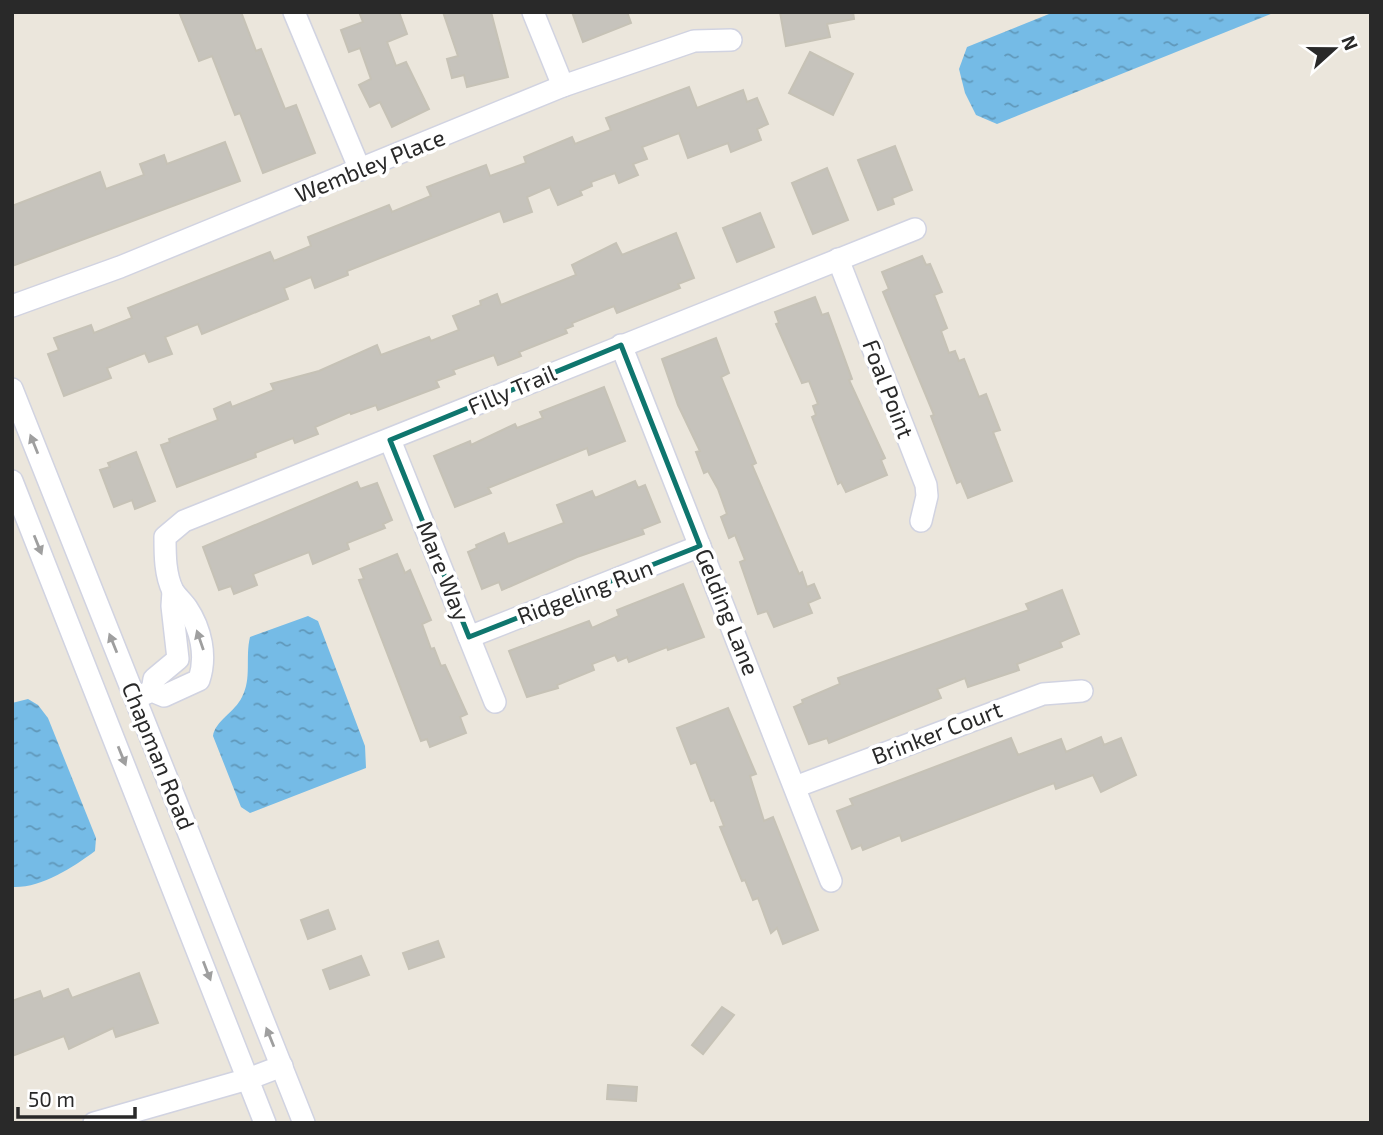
<svg xmlns="http://www.w3.org/2000/svg" width="1383" height="1135" font-family="'Exo 2',sans-serif">
	<defs>
		<pattern id="water-ripples" width="26" height="14" patternUnits="userSpaceOnUse" patternTransform="scale(1.75)"><rect width="26" height="14" fill="#75bbe6"/><path d="M2 4q2-2 4 0t4 0M15 11q2-2 4 0t4 0" fill="none" stroke="#6098ba"/></pattern>
	</defs>
	<rect width="100%" height="100%" fill="#ebe6dc"/>
	<g fill="url(#water-ripples)">
		<path d="M1054,12H1276L997,124L976,115L965,93L959,69L967,47Z"/>
		<path d="M308,616L318,621L365,746L366,768L250,813L241,807L213,736C215,721 235,712 242,697C252,678 245,658 250,637Z"/>
		<path d="M28,699L38,705L48,718L96,838L95,851C72,868 41,888 13,887L12,703Z"/>
	</g>
	<g fill="#c6c3bc" stroke="#c6c2b6" stroke-width="2">
		<path d="M179,12H241L256,51L261,49L285,109L296,105L315,153L263,173L240,113L235,115L212,56L199,61Z"/>
		<path d="M359,12H399L407,34L387,42L396,66L406,62L429,109L392,127L380,102L370,107L359,85L371,79L360,48L349,52L341,30L363,22Z"/>
		<path d="M443,12H491L508,77L467,87L464,75L452,78L447,59L458,56Z"/>
		<path d="M572,12H627L631,23L583,42Z"/>
		<path d="M780,12H853L854,19L827,24L830,37L786,46Z"/>
		<path d="M810,52L853,74L833,115L789,93Z"/>
		<path d="M689,87L697,108L743,90L747,102L757,98L768,124L757,129L761,140L731,152L728,143L688,158L679,133L642,147L647,159L633,164L638,175L619,183L615,173L591,182L592,186L580,191L582,195L558,205L550,187L527,197L532,212L504,222L500,211L347,271L348,275L315,288L311,277L284,288L288,299L202,334L198,324L165,337L172,354L149,362L145,353L107,368L111,378L64,396L48,354L59,350L54,338L91,325L94,333L132,318L128,308L270,252L274,261L311,246L308,237L389,205L392,212L431,196L427,187L443,181L486,165L490,176L526,163L524,157L572,137L575,144L611,130L606,118Z"/>
		<path d="M225,142L240,181L12,266V206L100,172L106,189L144,175L140,164L164,155L167,164Z"/>
		<path d="M895,146L912,190L892,198L894,204L878,210L858,160Z"/>
		<path d="M827,168L848,220L813,234L792,183Z"/>
		<path d="M760,213L774,247L737,262L723,228Z"/>
		<path d="M676,233L694,278L678,284L680,288L617,313L614,306L572,323L573,326L565,329L567,333L519,352L521,356L498,365L494,355L453,370L455,374L436,381L439,387L378,410L376,405L351,414L350,412L315,427L318,434L295,443L293,438L255,453L256,457L177,487L161,445L170,442L169,439L218,420L214,409L230,402L232,407L274,390L271,384L319,371L377,345L381,355L429,337L431,341L459,330L453,316L481,305L480,301L497,294L501,305L576,275L572,265L616,243L622,255Z"/>
		<path d="M922,256L926,265L930,264L942,292L934,295L947,328L941,331L949,353L955,351L959,361L964,359L979,397L986,394L1000,430L993,432L1012,481L968,498L961,481L957,483L931,416L934,415L883,292L889,289L882,272Z"/>
		<path d="M815,297L822,315L828,313L852,379L849,380L885,458L881,460L887,475L846,492L841,482L838,484L812,417L816,415L813,406L818,404L809,381L802,383L776,324L779,323L775,312Z"/>
		<path d="M716,338L729,373L721,377L756,463L752,465L799,574L802,572L807,587L814,584L820,598L808,603L812,613L774,627L767,611L758,614L740,562L745,560L735,535L729,538L721,517L727,514L718,489L708,471L704,473L696,452L700,451L678,405L662,359Z"/>
		<path d="M604,387L625,441L589,455L587,448L488,488L491,493L455,507L434,456L470,441L471,445L515,424L517,428L543,418L540,412Z"/>
		<path d="M136,452L155,501L135,509L132,500L114,507L100,470L110,467L108,463Z"/>
		<path d="M635,481L638,488L645,485L660,522L642,529L644,534L577,557L502,590L499,582L482,589L468,552L477,548L476,545L504,533L508,544L564,523L557,505L592,491L595,498Z"/>
		<path d="M357,482L360,489L377,483L392,520L383,524L385,528L347,543L349,549L313,564L309,552L253,574L257,585L234,594L231,586L219,590L203,547Z"/>
		<path d="M397,554L405,573L410,570L431,620L422,624L431,649L434,648L441,666L445,665L467,714L460,717L466,733L430,747L427,739L421,741L359,580L364,579L360,569Z"/>
		<path d="M683,584L704,637L668,650L667,647L629,662L627,657L618,661L615,655L592,664L594,670L557,685L558,688L527,697L509,651L589,621L592,628L619,616L617,610Z"/>
		<path d="M1062,590L1079,634L1060,642L1062,647L1017,664L1019,670L968,687L965,678L937,689L941,698L829,743L827,738L809,744L794,707L803,703L802,700L840,684L838,678L1029,610L1026,604Z"/>
		<path d="M728,708L756,774L750,776L764,821L773,817L818,930L783,944L777,928L771,933L758,898L753,900L745,880L742,881L720,827L724,826L714,800L711,801L696,762L691,764L677,728Z"/>
		<path d="M1101,737L1104,745L1121,738L1136,775L1101,792L1093,775L1056,789L1054,783L902,841L900,835L863,850L861,845L852,849L837,811L853,805L850,799L1011,738L1018,755L1061,739L1066,752Z"/>
		<path d="M328,910L335,929L308,939L301,920Z"/>
		<path d="M438,941L444,957L409,969L403,953Z"/>
		<path d="M361,956L369,975L330,989L323,970Z"/>
		<path d="M139,973L158,1023L116,1037L113,1028L69,1049L64,1036L12,1056V1001L40,991L43,999L68,989L72,998Z"/>
		<path d="M722,1007L734,1015L703,1054L692,1045Z"/>
		<path d="M608,1085L637,1087L636,1101L607,1099Z"/>
	</g>
	<g fill="none" stroke-linecap="round" stroke-linejoin="round">
		<g stroke="#d1d3e1" stroke-width="24">
			<g id="minor">
				<path d="M294,12L360,170"/>
				<path d="M533,12L563,86"/>
				<path d="M838,259L926,485L927,496L921,521"/>
				<path d="M12,306L120,267L563,86L694,41L731,40"/>
				<path d="M621,345L831,881"/>
				<path d="M12,389L304,1123"/>
				<path d="M390,440L495,702"/>
				<path d="M12,481L265,1123"/>
				<path d="M469,637L700,546"/>
				<path d="M152,691L154,679L178,659L172,606L173,591"/>
				<path d="M135,698L152,691L164,696L199,680C207,656 201,629 187,608C183,602 177,597 173,591C165,575 165,555 165,537L184,521L915,229"/>
				<path d="M795,787L1043,694L1082,691"/>
				<path d="M94,1123L248,1079L282,1066"/>
			</g>
		</g>
		<use href="#minor" stroke="#fff" stroke-width="21"/>
	</g>
	<defs><path id="oneway-solid" d="M-6-.8H1V-3.2L6.5 0L1 3.2V.8H-6Z" transform="scale(1.75)"/></defs>
	<g fill="#9f9f9f">
		<use href="#oneway-solid" transform="translate(34 444) rotate(-112)"/>
		<use href="#oneway-solid" transform="translate(38 545) rotate(68)"/>
		<use href="#oneway-solid" transform="translate(200 640) rotate(-109)"/>
		<use href="#oneway-solid" transform="translate(113 643) rotate(-112)"/>
		<use href="#oneway-solid" transform="translate(122 756) rotate(68)"/>
		<use href="#oneway-solid" transform="translate(207 971) rotate(69)"/>
		<use href="#oneway-solid" transform="translate(270 1037) rotate(-112)"/>
	</g>
	<path fill="none" stroke="#0f766e" stroke-width="5" stroke-linejoin="round" d="M621,345L700,546L469,637L390,440Z"/>
	<g text-anchor="middle" stroke-width="7" stroke-linejoin="round" paint-order="stroke">
		<g font-size="23" fill="#292929" stroke="#fff">
			<text transform="translate(370 166) rotate(-22)" y="8">Wembley Place</text>
			<text transform="translate(888 389) rotate(69)" y="8">Foal Point</text>
			<text transform="translate(512 390) rotate(-23)" y="8">Filly Trail</text>
			<text transform="translate(443 571) rotate(68)" y="8">Mare Way</text>
			<text transform="translate(585 592) rotate(-21)" y="8">Ridgeling Run</text>
			<text transform="translate(727 612) rotate(68)" y="8">Gelding Lane</text>
			<text transform="translate(937 733) rotate(-21)" y="8">Brinker Court</text>
			<text transform="translate(158 756) rotate(68)" y="8">Chapman Road</text>
		</g>
	</g>
	<rect width="1383" height="1135" fill="none" stroke="#292929" stroke-width="28"/>
	<g transform="translate(1334 49) rotate(69)" stroke="#ffffff" stroke-width="5" paint-order="stroke">
	<path d="M0-5L12 26L0 18L-12 26Z" fill="#292929"/>
	<text y="-10" font-size="19" font-weight="bold" text-anchor="middle" fill="#292929">N</text>
	</g>
	<path d="M18 1107v10h117v-10" fill="none" stroke="#292929" stroke-width="3.5"/>
	<text x="28" y="1107" font-size="21" fill="#292929" stroke="#ffffff" stroke-width="5" paint-order="stroke">50 m</text>
</svg>
